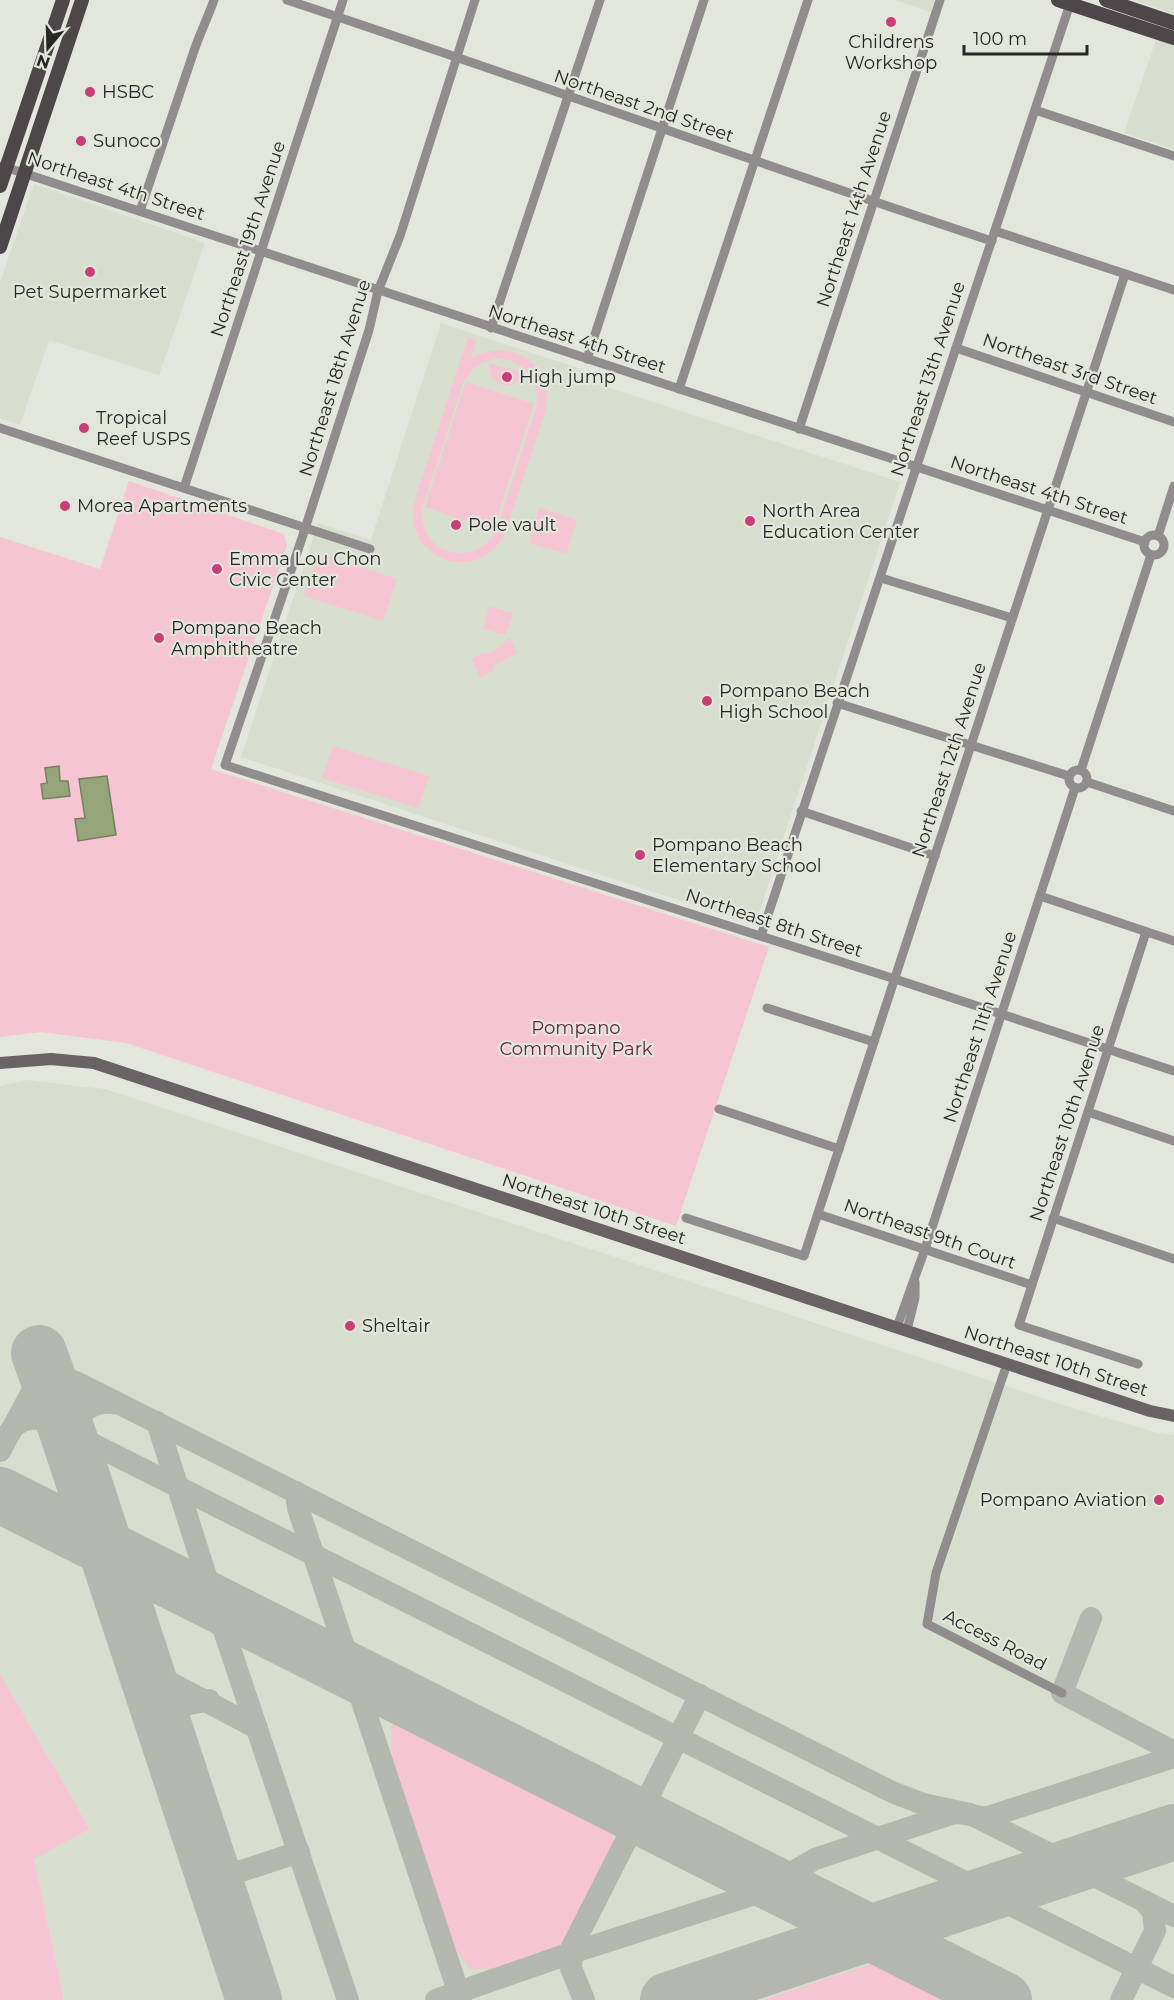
<svg xmlns="http://www.w3.org/2000/svg" width="1174" height="2000" font-family="Montserrat,sans-serif">
	<rect width="100%" height="100%" fill="#e2e6dd"/>
	<g fill="#d8decd">
		<path d="M895,0H934L930,12Z"/>
		<path d="M1133,0H1174V149L1124,133L1166,11Z"/>
		<path d="M34,184L205,243L159,375L49,340L20,425L0,418V282Z"/>
		<path d="M441,323L581,369L579,378L900,482L755,925L241,757L318,523L371,540Z"/>
		<path d="M27,1080L105,1089L1079,1410L1159,1433L1174,1435V2000H64L34,1859L90,1829L0,1674V1086Z"/>
	</g>
	<g fill="#f6c5d3" fill-rule="evenodd">
		<path d="M468,337L476,340L471,358C512,335 556,366 545,413L504,536C473,587 401,557 415,500ZM493,359C520,357 539,377 537,404L496,532C472,570 418,553 422,508L464,380L476,366Z"/>
		<path d="M489,363L524,374L512,385H501L490,375Z"/>
		<path d="M466,382L534,404L493,530L425,507Z"/>
		<path d="M129,481L284,534L287,545L211,769L769,947L676,1226L126,1043L41,1032L0,1037V537L100,569Z"/>
		<path d="M539,508L577,520L566,554L529,543Z"/>
		<path d="M318,553L397,579L383,621L304,596Z"/>
		<path d="M489,606L513,613L506,635L483,629Z"/>
		<path d="M510,638L517,653L494,665L493,671L480,677L471,659L483,653L487,654L502,645L504,642Z"/>
		<path d="M333,746L429,776L418,808L322,778Z"/>
		<path d="M0,1674L90,1829L34,1859L64,2000H0Z"/>
		<path d="M400,1720L612,1828L614,1844L567,1938L558,1948L499,1969H470L453,1946L416,1844L392,1762L391,1726Z"/>
		<path d="M881,1961L958,2000H763Z"/>
	</g>
	<g fill="#95a479" stroke="#747f60" stroke-width="1.5">
		<path d="M59,766L60,781H68L70,796L43,799L41,784L47,783L45,768Z"/>
		<path d="M107,776L116,835L78,841L75,819L85,818L79,779Z"/>
	</g>
	<g fill="none" stroke-linecap="round" stroke-linejoin="round">
		<g stroke="#b4b7b0" stroke-width="22">
			<path d="M157,1422L215,1604L348,2000"/>
			<path d="M10,1431C20,1419 31,1417 45,1420L1174,1987"/>
			<path d="M67,1431C80,1412 94,1398 119,1404"/>
			<path d="M0,1451L33,1390C46,1378 59,1377 76,1382L892,1792L923,1804L970,1814L1174,1916"/>
			<path d="M296,1492L298,1508L461,2000"/>
			<path d="M0,1493L6,1499"/>
			<path d="M1091,1618L1062,1693L1174,1752"/>
			<path d="M144,1669L257,1728"/>
			<path d="M165,1732L175,1707L209,1700"/>
			<path d="M214,1880L299,1852"/>
			<path d="M436,2000L571,1953L755,1894L815,1859L951,1814C964,1811 975,1818 988,1817L1174,1757"/>
			<path d="M584,2000L571,1968L572,1947L700,1695"/>
			<path d="M1000,2000V1998"/>
			<path d="M1121,2000L1155,1931L1153,1912L1144,1901"/>
		</g>
		<g stroke="#b4b7b0" stroke-width="56">
			<path d="M39,1353L67,1431L254,2000"/>
			<path d="M0,1495L1004,2000"/>
			<path d="M668,2000L1174,1832"/>
		</g>
		<g stroke="#918d8e" stroke-width="9">
			<path d="M287,0C523,78 756,163 992,241"/>
			<path d="M475,0L400,236L378,291L369,330L302,538L225,765L895,979L1174,1071"/>
			<path d="M1035,110L1174,156"/>
			<path d="M2,166L1145,542"/>
			<path d="M140,211L195,48C201,31 208,17 214,0"/>
			<path d="M995,231L1174,290"/>
			<path d="M491,328L600,0"/>
			<path d="M956,348L1174,422"/>
			<path d="M587,359L704,0"/>
			<path d="M679,389L808,0"/>
			<path d="M0,428L370,549"/>
			<path d="M799,429L940,0"/>
			<path d="M184,488L343,0"/>
			<circle cx="1154" cy="545" r="10"/>
			<path d="M1158,536L1174,486"/>
			<path d="M881,578L1012,618"/>
			<path d="M837,703L1069,776"/>
			<circle cx="1078" cy="779" r="9"/>
			<path d="M1081,770L1151,555"/>
			<path d="M1087,782L1174,811"/>
			<path d="M801,811L935,856"/>
			<path d="M1040,896L1174,941"/>
			<path d="M761,936L1070,4"/>
			<path d="M767,1008L874,1042"/>
			<path d="M719,1109L839,1149"/>
			<path d="M1088,1112L1174,1141"/>
			<path d="M818,1214L1032,1285"/>
			<path d="M686,1218L804,1256L1125,274"/>
			<path d="M1053,1218L1174,1259"/>
			<path d="M897,1327L925,1249L1075,788"/>
			<path d="M907,1330L915,1298V1282"/>
			<path d="M1007,1364L936,1573L927,1624L1062,1693"/>
			<path d="M1138,1364L1019,1325L1146,932"/>
		</g>
		<path stroke="#6a6365" stroke-width="12" d="M0,1063L51,1059L94,1063L1150,1411L1174,1416"/>
		<g stroke="#4e4749" stroke-width="14">
			<path d="M1058,0L1174,38"/>
			<path d="M1106,0L1174,23"/>
			<path d="M0,186L63,0"/>
			<path d="M0,247L82,0"/>
		</g>
	</g>
	<g fill="#c83e76" stroke="#e2e6dd" stroke-width="2">
		<circle cx="891" cy="22" r="6"/>
		<circle cx="90" cy="92" r="6"/>
		<circle cx="81" cy="141" r="6"/>
		<circle cx="90" cy="272" r="6"/>
		<circle cx="507" cy="377" r="6"/>
		<circle cx="84" cy="428" r="6"/>
		<circle cx="65" cy="506" r="6"/>
		<circle cx="750" cy="521" r="6"/>
		<circle cx="456" cy="525" r="6"/>
		<circle cx="217" cy="569" r="6"/>
		<circle cx="159" cy="638" r="6"/>
		<circle cx="707" cy="701" r="6"/>
		<circle cx="640" cy="855" r="6"/>
		<circle cx="350" cy="1326" r="6"/>
		<circle cx="1159" cy="1500" r="6"/>
	</g>
	<g text-anchor="middle" stroke-width="4.5" stroke-linejoin="round" paint-order="stroke">
		<g font-size="18" fill="#272825" stroke="#e2e6dd" text-anchor="start">
			<text x="891" y="48" text-anchor="middle">Childrens<tspan x="891" dy="21">Workshop</tspan></text>
			<text x="102" y="98">HSBC</text>
			<text x="93" y="147">Sunoco</text>
			<text x="90" y="298" text-anchor="middle">Pet Supermarket</text>
			<text x="519" y="383">High jump</text>
			<text x="96" y="424">Tropical<tspan x="96" dy="21">Reef USPS</tspan></text>
			<text x="77" y="512">Morea Apartments</text>
			<text x="762" y="517">North Area<tspan x="762" dy="21">Education Center</tspan></text>
			<text x="468" y="531">Pole vault</text>
			<text x="229" y="565">Emma Lou Chon<tspan x="229" dy="21">Civic Center</tspan></text>
			<text x="171" y="634">Pompano Beach<tspan x="171" dy="21">Amphitheatre</tspan></text>
			<text x="719" y="697">Pompano Beach<tspan x="719" dy="21">High School</tspan></text>
			<text x="652" y="851">Pompano Beach<tspan x="652" dy="21">Elementary School</tspan></text>
			<text x="362" y="1332">Sheltair</text>
			<text x="1147" y="1506" text-anchor="end">Pompano Aviation</text>
		</g>
		<g font-size="18" fill="#272825" stroke="#e2e6dd">
			<text transform="translate(644 106) rotate(19)" y="6">Northeast 2nd Street</text>
			<text transform="translate(116 186) rotate(18)" y="6">Northeast 4th Street</text>
			<text transform="translate(854 209) rotate(-72)" y="6">Northeast 14th Avenue</text>
			<text transform="translate(248 239) rotate(-72)" y="6">Northeast 19th Avenue</text>
			<text transform="translate(577 339) rotate(18)" y="6">Northeast 4th Street</text>
			<text transform="translate(1070 369) rotate(19)" y="6">Northeast 3rd Street</text>
			<text transform="translate(335 378) rotate(-73)" y="6">Northeast 18th Avenue</text>
			<text transform="translate(928 379) rotate(-72)" y="6">Northeast 13th Avenue</text>
			<text transform="translate(1039 490) rotate(18)" y="6">Northeast 4th Street</text>
			<text transform="translate(949 760) rotate(-72)" y="6">Northeast 12th Avenue</text>
			<text transform="translate(774 923) rotate(18)" y="6">Northeast 8th Street</text>
			<text transform="translate(980 1027) rotate(-72)" y="6">Northeast 11th Avenue</text>
			<text transform="translate(1067 1123) rotate(-72)" y="6">Northeast 10th Avenue</text>
			<text transform="translate(594 1209) rotate(18)" y="6">Northeast 10th Street</text>
			<text transform="translate(930 1234) rotate(19)" y="6">Northeast 9th Court</text>
			<text transform="translate(1056 1361) rotate(18)" y="6">Northeast 10th Street</text>
			<text transform="translate(995 1640) rotate(27)" y="6">Access Road</text>
		</g>
		<g font-size="18" fill="#64263d" stroke="#e2e6dd">
			<text x="576" y="1034">Pompano<tspan x="576" dy="21">Community Park</tspan></text>
		</g>
	</g>
	<g transform="translate(48 48) rotate(199)" stroke="#e2e6dd" stroke-width="4.5" paint-order="stroke">
	<path d="M0-4.5L10 22L0 15L-10 22Z" fill="#272825"/>
	<text y="-9" font-size="16" font-weight="bold" text-anchor="middle" fill="#272825">N</text>
	</g>
	<path d="M964 45v9h123v-9" fill="none" stroke="#272825" stroke-width="3"/>
	<text x="973" y="45" font-size="18" fill="#272825" stroke="#e2e6dd" stroke-width="4.5" paint-order="stroke">100 m</text>
</svg>
